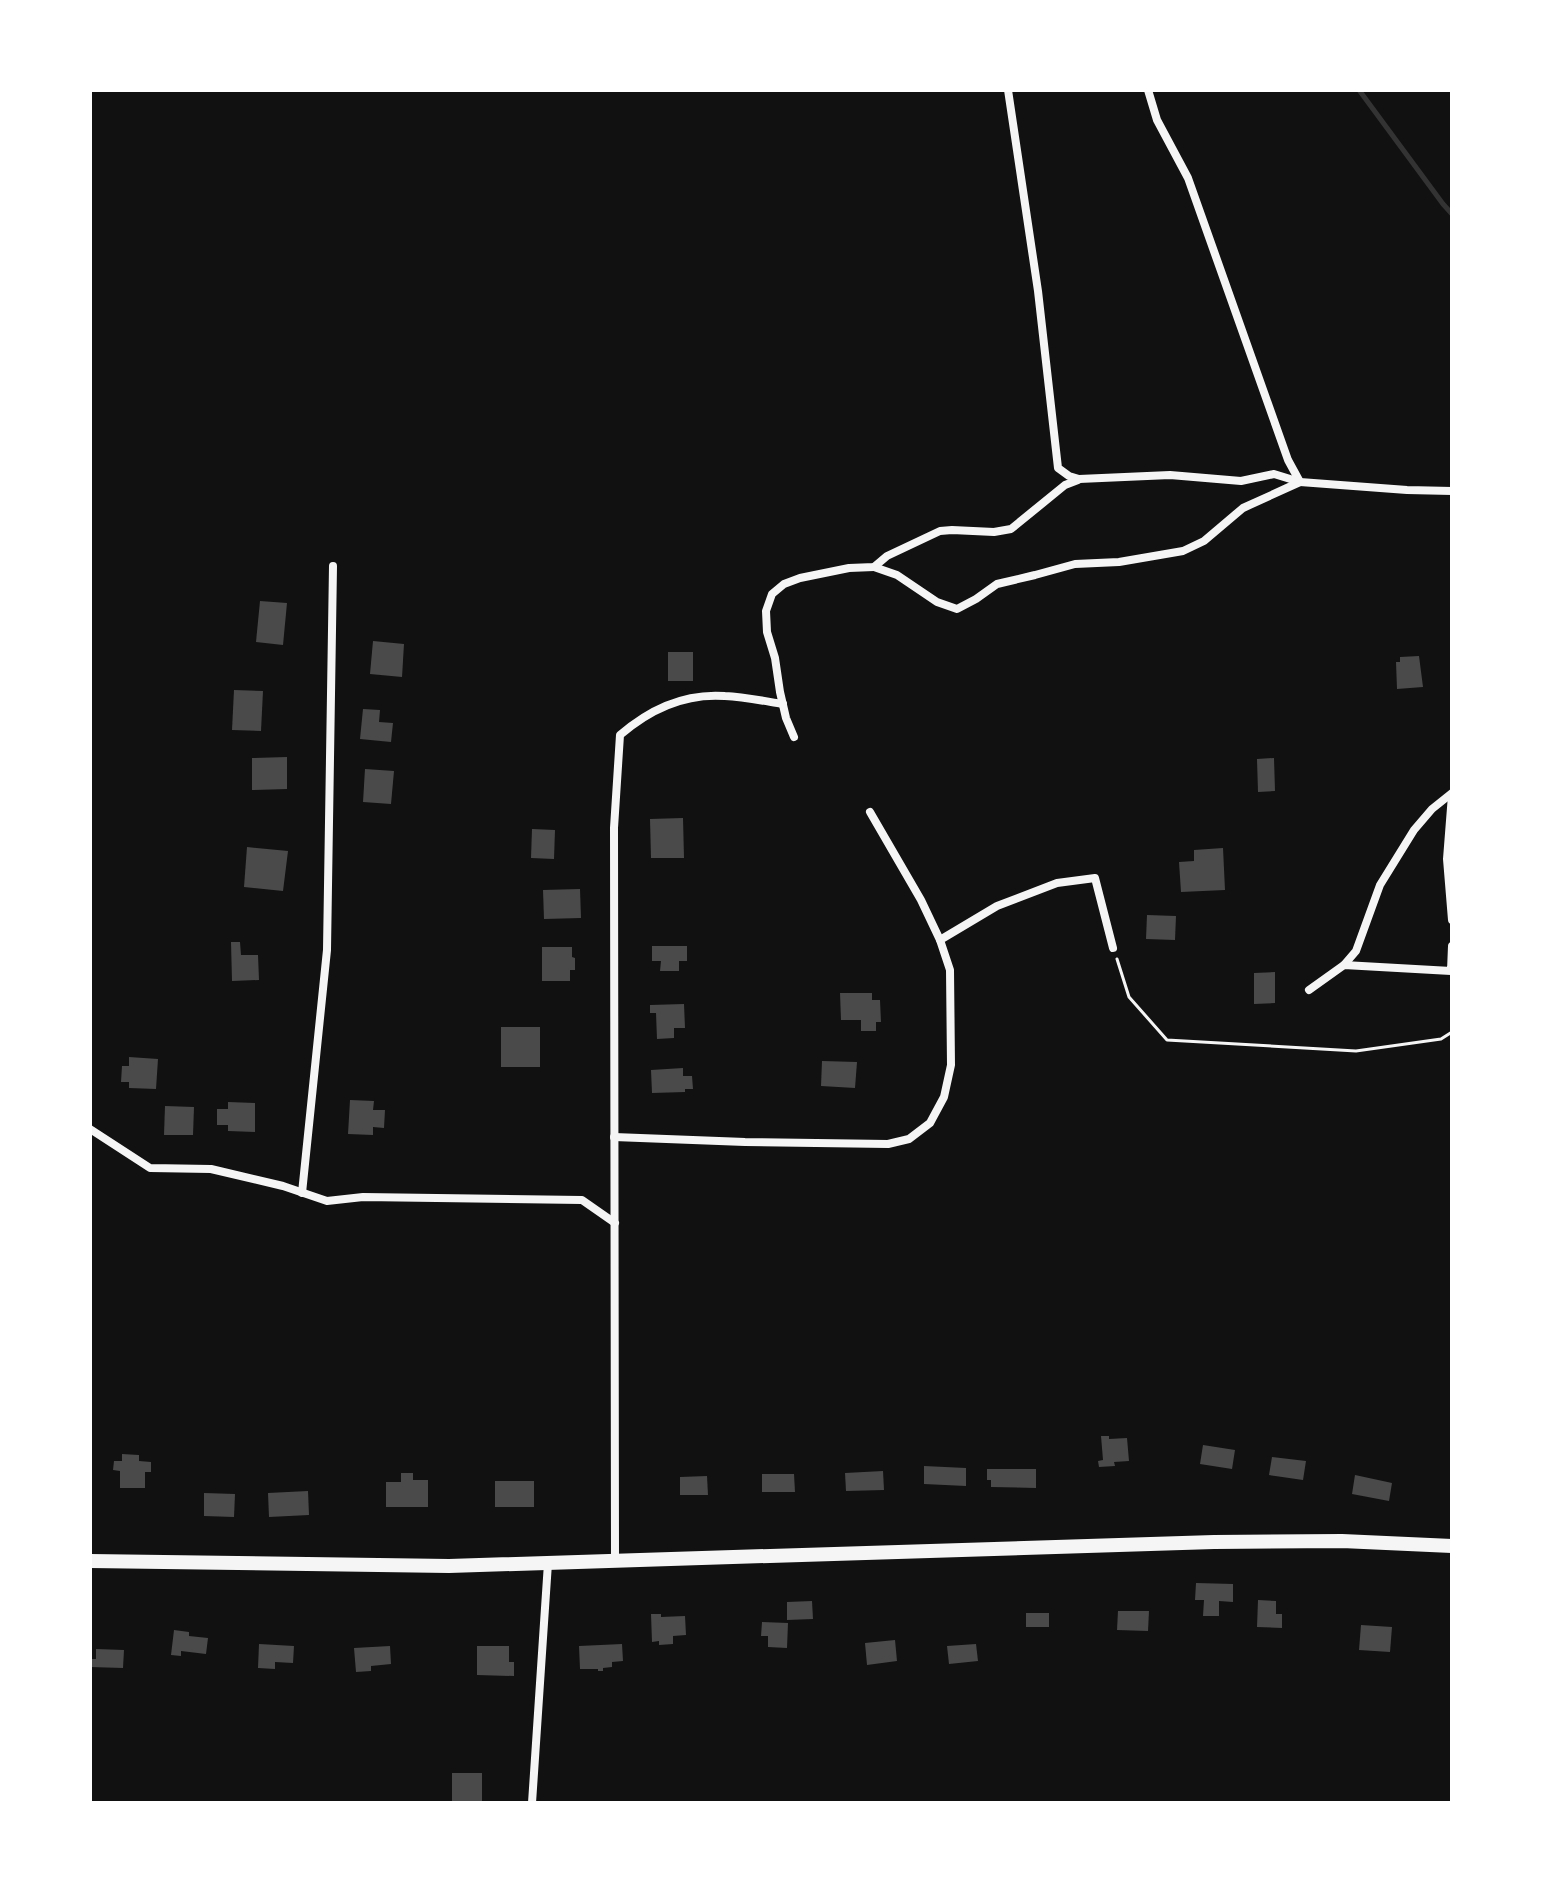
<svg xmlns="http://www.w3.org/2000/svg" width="1542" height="1893" font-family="'Roboto Condensed',sans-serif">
	<rect width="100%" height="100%" fill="#111"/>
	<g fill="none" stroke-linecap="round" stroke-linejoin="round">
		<path stroke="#333" stroke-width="5" d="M1359,90L1443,204L1452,214"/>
	</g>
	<g fill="#4a4a4a">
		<path d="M260,601L287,603L283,645L256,642Z"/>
		<path d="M373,641L404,644L402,677L370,674Z"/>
		<rect x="668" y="652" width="25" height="29"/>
		<path d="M1419,656L1423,687L1397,689L1396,662H1400V657Z"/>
		<path d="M234,690L263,691L261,731L232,730Z"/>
		<path d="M363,709L380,710L379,722L393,723L391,742L360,739Z"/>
		<path d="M287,757V789L252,790V758Z"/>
		<path d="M1274,758L1275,791L1258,792L1257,759Z"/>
		<path d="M365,769L394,771L391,804L363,802Z"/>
		<path d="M683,818L684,858H651L650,819Z"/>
		<path d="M532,829L555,830L554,859L531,858Z"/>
		<path d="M247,847L288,851L283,891L244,887Z"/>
		<path d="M1223,848L1225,890L1181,892L1179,862L1194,861V850Z"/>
		<path d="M580,889L581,918L544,919L543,890Z"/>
		<path d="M1147,915L1176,916L1175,940L1146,939Z"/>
		<path d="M231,942H240L241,955H258L259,980L232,981Z"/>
		<path d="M652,946H687V961H679V971H660L661,961H652Z"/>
		<path d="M542,947H572V957L575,958V970H570V981H542Z"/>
		<path d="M1275,972V1003L1254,1004V973Z"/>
		<path d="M840,993H872V1000H880L881,1022H876V1031H861V1020H841Z"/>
		<path d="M684,1004L685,1028H674V1038L657,1039L656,1013H650V1005Z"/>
		<rect x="501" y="1027" width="39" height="40"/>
		<path d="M129,1057L158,1059L156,1089L129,1088V1082H121L122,1066H129Z"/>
		<path d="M822,1061L857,1062L855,1088L821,1086Z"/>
		<path d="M683,1068V1076H692L693,1089H685V1092L652,1093L651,1070Z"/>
		<path d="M350,1100L374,1101L373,1110H385L384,1128L373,1127V1135L348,1134Z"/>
		<path d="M228,1102L255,1103V1132L228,1131V1125H217V1109H228Z"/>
		<path d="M165,1106L194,1107L193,1135H164Z"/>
		<path d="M1101,1436H1109V1439L1127,1438L1129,1461L1114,1462L1115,1466L1099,1467L1098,1461L1103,1460Z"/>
		<path d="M1203,1445L1235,1450L1232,1469L1200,1464Z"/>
		<path d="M122,1454L139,1455V1461L151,1462V1472H145V1488H120V1471L113,1470L114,1461H122Z"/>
		<path d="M1272,1457L1306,1461L1303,1480L1269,1475Z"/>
		<path d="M924,1466L966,1468V1486L924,1484Z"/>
		<path d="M987,1469H1036V1488L991,1487V1480H987Z"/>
		<path d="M883,1471L884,1490L846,1491L845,1473Z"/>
		<path d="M401,1473H413V1480H428V1507H386V1482H401Z"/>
		<path d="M762,1474H794L795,1492H762Z"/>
		<path d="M1355,1475L1392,1483L1389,1501L1352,1494Z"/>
		<path d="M707,1476L708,1495H680V1477Z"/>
		<rect x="495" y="1481" width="39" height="26"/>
		<path d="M308,1491L309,1515L269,1517L268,1493Z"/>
		<path d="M204,1493L235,1494L234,1517L204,1516Z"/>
		<path d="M1196,1583L1233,1584V1602L1219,1601V1616H1203L1204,1600H1195Z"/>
		<path d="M1258,1600L1276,1601V1614H1282V1628L1257,1627Z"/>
		<path d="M812,1601L813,1619L787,1620V1602Z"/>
		<path d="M1118,1611H1149L1148,1631L1117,1630Z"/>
		<rect x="1026" y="1613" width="23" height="14"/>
		<path d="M651,1614H661V1617L685,1616L686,1635L673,1636V1644L659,1645V1641L652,1642Z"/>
		<path d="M762,1622L788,1623L787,1648L768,1647V1636H761Z"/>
		<path d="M1361,1625L1392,1627L1390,1652L1359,1650Z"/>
		<path d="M174,1630L189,1632V1636L208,1638L206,1654L181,1651V1656L171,1655Z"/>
		<path d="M895,1640L897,1661L867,1665L865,1643Z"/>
		<path d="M259,1644L294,1646L293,1663L275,1662V1669L258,1668Z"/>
		<path d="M622,1644L623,1661L612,1662V1667L603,1668V1671H598V1669H580L579,1646Z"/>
		<path d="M976,1644L978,1661L949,1664L947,1646Z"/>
		<path d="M390,1646L391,1664L371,1666V1671L356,1672L354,1648Z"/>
		<path d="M477,1646H509V1662H514V1676L477,1675Z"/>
		<path d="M96,1649L124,1650L123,1668L90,1667V1659H96Z"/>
		<rect x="452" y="1773" width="30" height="30"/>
	</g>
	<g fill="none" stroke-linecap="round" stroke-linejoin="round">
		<path stroke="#f5f5f5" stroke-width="3" d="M1117,959L1129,997L1167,1040L1356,1051L1441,1039L1452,1032"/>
		<g stroke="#f5f5f5" stroke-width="8">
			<path d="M1008,90L1038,291L1058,468L1069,476L1079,479L1170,475L1241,481L1274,474L1300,482L1407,490L1452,491"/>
			<path d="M874,567L897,575L937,602L957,609L976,599L997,584L1035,575L1075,564L1119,562L1183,551L1204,541L1243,508L1300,482L1288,460L1188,178L1157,120L1148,90"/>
			<path d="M794,737L786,718L780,692L775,658L767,632L766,611L772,594L784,584L800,578L849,568L874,567L887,556L940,531L952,530L994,532L1011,529L1065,485L1078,480"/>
			<path d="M1452,795L1447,859L1452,920"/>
			<path d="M870,812L921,900L940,940"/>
			<path d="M1344,965L1356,951L1380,885L1414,830L1432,809L1452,793"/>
			<path d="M1309,990L1344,965L1451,971L1452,946"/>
			<path d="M90,1129L150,1168L211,1169L283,1186L327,1201L363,1197L582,1200L615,1223"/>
			<path d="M614,1137L745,1142L888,1144L909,1139L930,1123L944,1097L951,1065L950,970L940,940L997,906L1057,883L1095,878L1113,948"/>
			<path d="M302,1193L327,950L333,566"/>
			<path d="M615,1560L614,828L620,735C650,709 685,693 725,696C744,697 764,701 783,704"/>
			<path d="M532,1803L548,1563"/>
		</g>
		<path stroke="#f5f5f5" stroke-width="14" d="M90,1561L449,1566L1214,1542L1342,1541L1452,1546"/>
	</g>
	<rect width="1542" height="1893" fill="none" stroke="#ffffff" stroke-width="184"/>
</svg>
